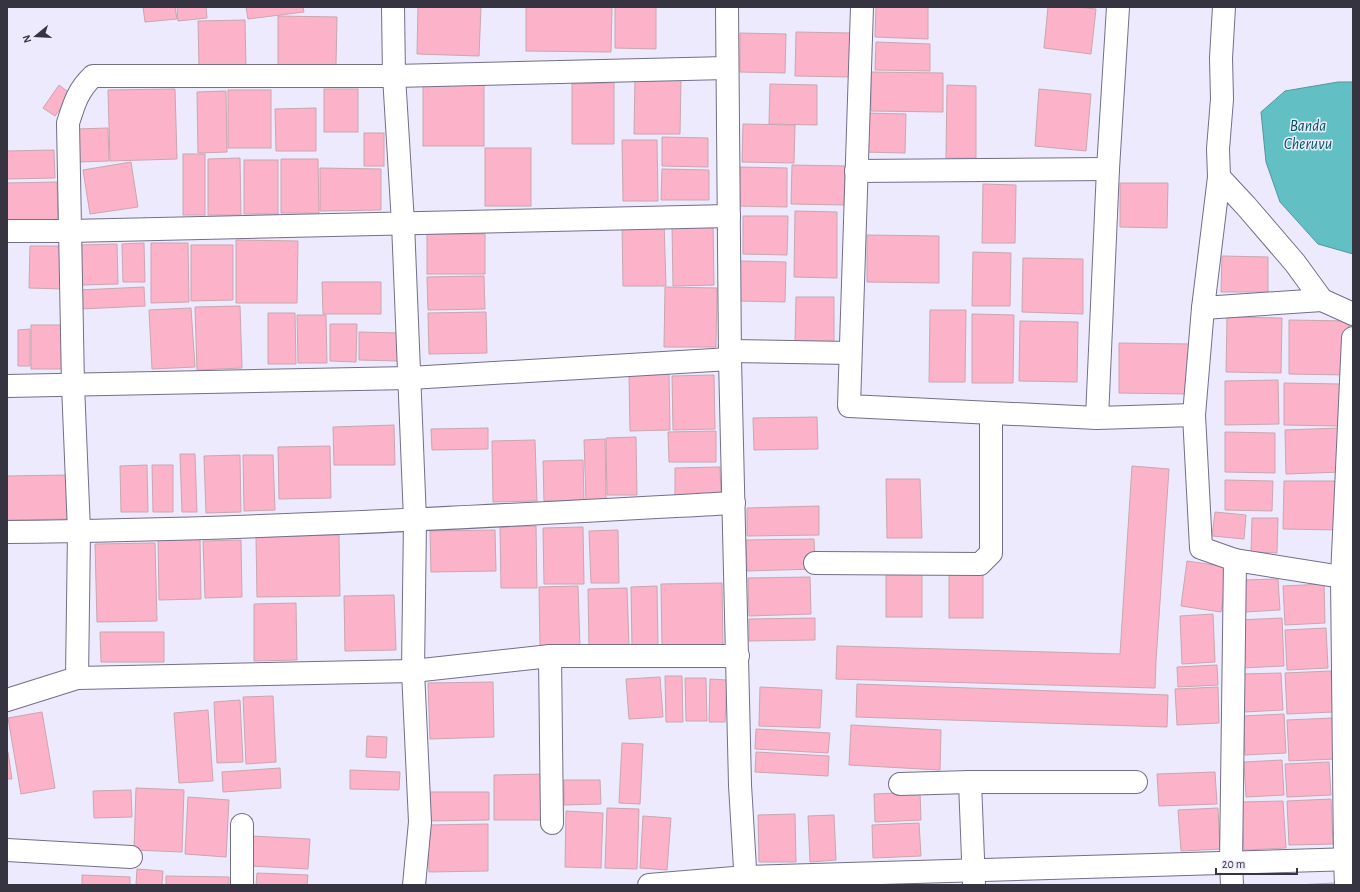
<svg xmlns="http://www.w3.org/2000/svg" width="1360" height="892" font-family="'Alegreya Sans',sans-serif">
	<rect width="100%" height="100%" fill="#edeafd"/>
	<path fill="#62c0c5" stroke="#55969d" d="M1338,82H1353V254L1318,244L1280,202L1266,162L1261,112L1285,91Z"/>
	<g fill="#fcb3c9" stroke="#c9a6b0">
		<path d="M143,7H175L177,19L145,22Z"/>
		<path d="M177,7H206L207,18L178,21Z"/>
		<path d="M246,7H303L304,12L248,19Z"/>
		<path d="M418,7H481L479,56L417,54Z"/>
		<path d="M526,7H612L611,52L526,51Z"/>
		<path d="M615,7H656V49L615,48Z"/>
		<path d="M876,7H928V39L875,37Z"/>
		<path d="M1048,7H1075L1096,9L1091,54L1044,48Z"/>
		<path d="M278,16L337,17L336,65H278Z"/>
		<path d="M245,20L246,66L199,67L198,21Z"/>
		<path d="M796,32L850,33V77L795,76Z"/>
		<path d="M740,33L786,34L785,73L740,72Z"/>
		<path d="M876,42L930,44V71L875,70Z"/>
		<path d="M871,72L943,73V112L871,111Z"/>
		<path d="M635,76L681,77L680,134H634Z"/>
		<path d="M614,83V144H572V84Z"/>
		<path d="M770,84L817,85V125L769,124Z"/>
		<path d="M59,85L71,94L55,116L43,108Z"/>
		<rect x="423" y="85" width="61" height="61"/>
		<path d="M947,85L976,86V158H946Z"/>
		<path d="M175,89L177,159L110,161L108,90Z"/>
		<rect x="324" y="89" width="34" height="43"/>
		<path d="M1039,89L1091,94L1086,151L1035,146Z"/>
		<rect x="228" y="90" width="43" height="58"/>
		<path d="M226,91L227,152L198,153L197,92Z"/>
		<path d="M316,108V151H276L275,109Z"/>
		<path d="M864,113L906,114L905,153L863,152Z"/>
		<path d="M743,124L795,125L794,163L742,162Z"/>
		<path d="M108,128L109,161L77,162L76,129Z"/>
		<rect x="364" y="133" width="20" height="33"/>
		<path d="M662,137L708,138V167L662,166Z"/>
		<path d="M622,140H657L658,201H623Z"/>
		<rect x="485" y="148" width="46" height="58"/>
		<path d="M54,150L55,178L7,179V151Z"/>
		<rect x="183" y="154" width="22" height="61"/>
		<path d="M240,158L241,215H208V159Z"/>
		<path d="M281,159H318L319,213H281Z"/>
		<rect x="244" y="160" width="34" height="54"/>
		<path d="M131,162L138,207L90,214L83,170Z"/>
		<path d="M792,165L845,166L844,205L791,204Z"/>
		<path d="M740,167L787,168V207L739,206Z"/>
		<path d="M320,168L381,169V210L320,211Z"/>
		<path d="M662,169L709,170V200H661Z"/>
		<path d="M57,182L58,222L7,224V183Z"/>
		<path d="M1120,183H1168L1167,228L1120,227Z"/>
		<path d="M983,184L1016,185L1015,243H982Z"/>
		<path d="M795,211L837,212V278L794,277Z"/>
		<path d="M743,216H788L787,255L743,254Z"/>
		<path d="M664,222L666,286H623L622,223Z"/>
		<path d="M672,225H713L714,285L673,286Z"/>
		<rect x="427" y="234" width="58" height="40"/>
		<path d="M867,235L939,236V283L867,282Z"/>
		<path d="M236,240L298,241L297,303H236Z"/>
		<path d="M144,243L145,282H123L122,244Z"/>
		<path d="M151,243H188L189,302L151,303Z"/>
		<path d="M117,244L118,284L82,285L81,245Z"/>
		<path d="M191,245H233V300L191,301Z"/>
		<path d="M30,246H65L64,289L29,288Z"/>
		<path d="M973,252L1011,253L1010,306H972Z"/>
		<path d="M1222,256L1268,257V292H1221Z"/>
		<path d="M1023,258L1083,259V314L1022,312Z"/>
		<path d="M740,261L786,262L785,302L739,301Z"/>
		<path d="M484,276L485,309L428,310L427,277Z"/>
		<path d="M322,282H381V314H323Z"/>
		<path d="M144,287L145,306L81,309L80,290Z"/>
		<path d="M665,287L717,288L716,347H664Z"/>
		<path d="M796,297H834V344L795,343Z"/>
		<path d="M240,306L242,368L197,370L195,307Z"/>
		<path d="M191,308L195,367L152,369L149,310Z"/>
		<path d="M930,310H966L965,382H929Z"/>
		<path d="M486,312L487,353L429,354L428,313Z"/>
		<path d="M268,313H295L296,364H268Z"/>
		<path d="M972,314L1014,315L1013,383H972Z"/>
		<path d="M297,315H326L327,363H298Z"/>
		<path d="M1227,317L1282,318L1281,373L1226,372Z"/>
		<path d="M1289,320L1349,321L1348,375L1289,374Z"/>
		<path d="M1020,321L1078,322L1077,382L1019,381Z"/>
		<path d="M330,324H357L356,362L330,361Z"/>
		<rect x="31" y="325" width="32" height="44"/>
		<path d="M30,329V366H18V330Z"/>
		<path d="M359,332L398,333V361L359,360Z"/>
		<path d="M1119,343L1189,344L1188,394L1119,393Z"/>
		<path d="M669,373L670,430L630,431L629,374Z"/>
		<path d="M714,375L715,429L673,430L672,376Z"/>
		<path d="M1278,380L1279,424L1225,425V381Z"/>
		<path d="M1284,383L1340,384V426L1284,425Z"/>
		<path d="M817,417L818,449L754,450L753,418Z"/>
		<path d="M394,425L395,465H334L333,427Z"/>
		<path d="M488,428V449L432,450L431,429Z"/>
		<path d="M1339,428L1341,472L1286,474L1285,430Z"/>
		<path d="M716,431V462H669L668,432Z"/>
		<path d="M1225,432L1275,433V473L1225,472Z"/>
		<path d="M636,437L637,495H607L606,438Z"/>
		<path d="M605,439L606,500H586L584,440Z"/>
		<path d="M535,440L537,501L493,502L492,441Z"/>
		<path d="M330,446L331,498L279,499L278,447Z"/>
		<path d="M180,454H195L197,512H182Z"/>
		<path d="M240,455L241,512L206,513L204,456Z"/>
		<path d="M243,455H273L275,510L244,511Z"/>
		<path d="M583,460L584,500L544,501L543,461Z"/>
		<path d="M147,465L148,512H121L120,466Z"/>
		<path d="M152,465H173V512H153Z"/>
		<path d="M1132,466L1169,469L1156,661L1155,688L836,679L837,646L1120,654Z"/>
		<path d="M720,467L721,497H675V468Z"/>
		<path d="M68,475L69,519L7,520V476Z"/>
		<path d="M886,479H920L922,538H887Z"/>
		<path d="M1225,480L1273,481L1272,511L1225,510Z"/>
		<path d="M1284,481H1340V530L1283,529Z"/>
		<path d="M819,506V535L747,536V508Z"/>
		<path d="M1215,512L1246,515L1244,539L1212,536Z"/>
		<path d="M1252,518H1278L1277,553L1251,552Z"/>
		<path d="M536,526L537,588H501L500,527Z"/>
		<path d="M583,527L584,584H544L543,528Z"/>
		<path d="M495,530L496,571L431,572L430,531Z"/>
		<path d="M618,530L619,583H591L589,531Z"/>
		<path d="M339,535L340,596L257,597L256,537Z"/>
		<path d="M158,537H200L201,599L159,600Z"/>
		<path d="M814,539L815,569L747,571L746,540Z"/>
		<path d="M241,540L242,597L205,598L203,541Z"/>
		<path d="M155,543L157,621L97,622L95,544Z"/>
		<path d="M1187,561L1228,567L1221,612L1181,606Z"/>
		<rect x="886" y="563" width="36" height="54"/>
		<rect x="949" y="564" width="34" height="54"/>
		<path d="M810,577L811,614L749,616L748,578Z"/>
		<path d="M1278,579L1280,610L1245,612L1243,580Z"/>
		<path d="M722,583L723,645L662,647L661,584Z"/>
		<path d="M1324,584L1325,623L1285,625L1283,586Z"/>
		<path d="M578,586L580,647L540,648L539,587Z"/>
		<path d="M657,586L658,647L632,648L631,587Z"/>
		<path d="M627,588L629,646L589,647L588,589Z"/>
		<path d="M394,595L396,650L345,651L344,596Z"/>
		<path d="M296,603L297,660L254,661V604Z"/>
		<path d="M1213,614L1215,662L1182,664L1180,616Z"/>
		<path d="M815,618V640L749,641V619Z"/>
		<path d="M1282,618L1284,666L1241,668L1239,620Z"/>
		<path d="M1326,628L1328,668L1287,670L1285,630Z"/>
		<path d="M100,632H164V662H101Z"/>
		<path d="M1217,665L1218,685L1178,687L1177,667Z"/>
		<path d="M1331,671L1333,712L1287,714L1285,673Z"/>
		<path d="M1281,673L1283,710L1244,712L1242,674Z"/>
		<path d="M665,676H682L683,722H666Z"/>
		<path d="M660,677L663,717L629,719L626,679Z"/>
		<path d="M685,678H706L707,721H686Z"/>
		<path d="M710,679L727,680L725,722H709Z"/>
		<path d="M493,682L494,737L430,739L428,683Z"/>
		<path d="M857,684L1168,695L1167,727L856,717Z"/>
		<path d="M760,687L822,690L820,728L759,726Z"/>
		<path d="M1218,687L1219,723L1177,725L1175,689Z"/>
		<path d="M273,696L276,762L246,764L243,697Z"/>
		<path d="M240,700L243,762L217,763L214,702Z"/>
		<path d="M208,710L213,781L179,783L174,713Z"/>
		<path d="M42,712L55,788L21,794L8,718Z"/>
		<path d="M1284,714L1286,753L1245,755L1243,716Z"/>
		<path d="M1333,718L1335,759L1289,761L1287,720Z"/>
		<path d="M851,725L941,730L940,770L849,765Z"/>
		<path d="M756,729L830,733L828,753L755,749Z"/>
		<path d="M367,736L387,737L386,758L366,757Z"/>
		<path d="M622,743L643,744L640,804L619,803Z"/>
		<path d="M7,752H8L12,779H7Z"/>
		<path d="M756,752L829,756L828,776L755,772Z"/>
		<path d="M1282,760L1284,795L1246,797L1244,762Z"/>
		<path d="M1329,762L1331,795L1287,797L1285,764Z"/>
		<path d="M280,768L281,788L223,792L222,772Z"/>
		<path d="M350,770L400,772L399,790L350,789Z"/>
		<path d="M1215,772L1217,804L1159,806L1157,774Z"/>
		<path d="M547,774V820H494V775Z"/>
		<path d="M564,780H600L601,804L564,805Z"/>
		<path d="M136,788L184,790L182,852L134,850Z"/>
		<path d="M131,790L132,817L94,818L93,791Z"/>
		<path d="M427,792H489V820L428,821Z"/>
		<path d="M920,792L921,820L875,822L874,794Z"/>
		<path d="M188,797L229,800L226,857L185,854Z"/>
		<path d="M1331,799L1333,844L1289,845L1287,801Z"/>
		<path d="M1283,801L1286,848L1244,850L1241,802Z"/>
		<path d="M607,808L639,809L637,869L605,868Z"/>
		<path d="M1218,808L1220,849L1181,851L1178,810Z"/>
		<path d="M566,811L603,813L601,868L565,867Z"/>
		<path d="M795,814L796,862H759L758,815Z"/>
		<path d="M834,815L836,860L810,862L808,816Z"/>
		<path d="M643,816L671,818L667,870L640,868Z"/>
		<path d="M919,823L921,856L873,858L872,825Z"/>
		<path d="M488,824V871L429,872L428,825Z"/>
		<path d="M251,836L310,839L308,869L250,866Z"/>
		<path d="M137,869L163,871L162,885H136Z"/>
		<path d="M257,873L308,875L307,885H256Z"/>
		<path d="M82,875L130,877V885H82Z"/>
		<path d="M166,876L229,877V885H166Z"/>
		<path d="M1334,883V885H1296Z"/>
	</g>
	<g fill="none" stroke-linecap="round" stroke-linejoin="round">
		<g stroke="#736e8a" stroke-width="24">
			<g id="minor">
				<path d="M727,7L730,359L740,785L746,885"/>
				<path d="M862,7L849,406L1097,418L1194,415"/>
				<path d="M1224,7L1221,58L1222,99L1218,149L1219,177L1246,206L1295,263L1322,300L1353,314"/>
				<path d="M856,171L1108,169"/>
				<path d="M1219,177L1203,308L1194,415L1201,548L1235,560L1231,863L1232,885"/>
				<path d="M7,231H70L729,216"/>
				<path d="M1203,308L1322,300"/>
				<path d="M730,351L850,353"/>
				<path d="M7,386L410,378L730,359"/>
				<path d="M1097,418L1108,169L1118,7"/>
				<path d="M7,532C249,530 492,516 734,503"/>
				<path d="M1235,560L1342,577"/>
				<path d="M815,563L980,564L991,553V413"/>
				<path d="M550,656L552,823"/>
				<path d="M77,678L79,531L73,385L68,123C74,104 78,90 93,76H394L727,68"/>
				<path d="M7,700L77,678L413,671L550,656H738"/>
				<path d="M970,782L974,884"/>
				<path d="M900,784L970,782H1136"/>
				<path d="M7,850L131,857"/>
				<path d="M242,885V825"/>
				<path d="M649,885L746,877L1353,859"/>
				<path d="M1346,885L1345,859L1342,577L1353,338"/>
			</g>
		</g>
		<g stroke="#736e8a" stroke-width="24">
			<path id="tertiary" d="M393,7L394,76L403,223L415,520L413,671L420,822L414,885"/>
		</g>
		<use href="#minor" stroke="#fff" stroke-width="22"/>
		<use href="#tertiary" stroke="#fff" stroke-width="22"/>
	</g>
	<g text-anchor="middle" stroke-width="3" stroke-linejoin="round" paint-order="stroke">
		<g font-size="16" font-style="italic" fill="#00575b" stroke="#edeafd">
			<text x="1308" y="131">Banda<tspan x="1308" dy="18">Cheruvu</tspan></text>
		</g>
	</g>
	<rect width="1360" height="892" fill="none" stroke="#363440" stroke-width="16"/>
	<g transform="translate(36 36) rotate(252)" stroke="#edeafd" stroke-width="3" paint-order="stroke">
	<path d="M0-3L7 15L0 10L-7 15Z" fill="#363440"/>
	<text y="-6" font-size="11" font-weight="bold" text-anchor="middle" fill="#363440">N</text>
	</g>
	<path d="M1216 868v6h81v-6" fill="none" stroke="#363440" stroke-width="2"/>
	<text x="1222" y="868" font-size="12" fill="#363440" stroke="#edeafd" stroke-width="3" paint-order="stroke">20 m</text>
</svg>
